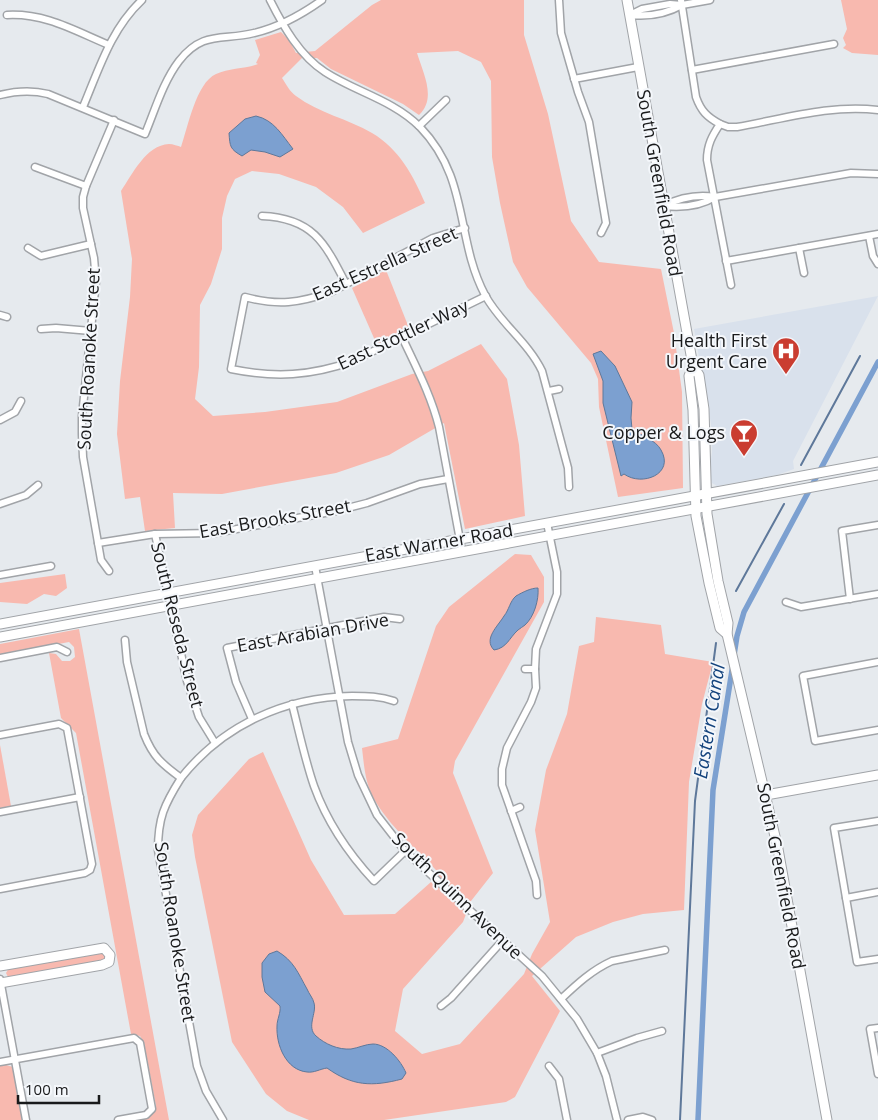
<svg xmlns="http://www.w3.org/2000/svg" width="878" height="1120" font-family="'Open Sans',sans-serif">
	<rect width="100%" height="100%" fill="#e6eaee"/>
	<path fill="#d9e1ec" d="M878,296L793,461L794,469L777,475L717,486L712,483L709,474L712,452L711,424L694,329Z"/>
	<g fill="#f8b9af">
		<path d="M381,0H524V35L548,114L571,221L599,262L661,269L674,333L682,392L683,488L618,497L599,407L598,379L591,363L527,287L513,262L500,203L492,157L491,81L481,62L458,51L417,53C423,73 437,98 419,115L403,104L331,69L317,58H302L282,78C286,84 290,92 296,96C319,113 348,119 372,133C399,149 413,175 425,203L363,233L343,207L316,187L279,174L252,171L235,179L227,196L222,218V249L211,284L200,305L199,367L195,399L213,416L265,412L337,402L412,374L428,371L481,344L507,379L519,445L525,516L465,529L444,423L389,455L336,473L222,494L173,493L175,528L145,531L140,497L125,499L117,434L120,381L130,297L132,259L121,191C132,175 146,145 169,144C173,144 178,146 181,147C188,127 196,83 216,74C229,68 244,69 258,64L256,63L260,55L255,40L281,32L289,40L296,53L315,51L372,5Z"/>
		<path d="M841,0H878V55L852,53L843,48L846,45L843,38L847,29Z"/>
		<path d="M386,270L409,328L377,345L352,288Z"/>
		<path d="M515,554L531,555L544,577V602L455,761L453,773L493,873L471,901L463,922L403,989L395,1031L422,1054L460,1044L524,974L532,954L550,922L535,830L546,770L567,714L579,646L594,642L596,617L661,625L665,654L713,662L702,704L689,782L684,910L643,914L613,922L576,937L532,976L560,1011L515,1097L506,1102L384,1120H309L287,1111L266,1094L232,1042L195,857L192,835L198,815L249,759L263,752L311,860L344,915L395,914L440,874C418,851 388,825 373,797C365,782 364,765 362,748L398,739L436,626L449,607Z"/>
		<path d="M65,574L67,588L56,596L44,594L27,604L0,602V583Z"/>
		<path d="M79,629L169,1120H137C148,1118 152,1117 156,1106L144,1043L140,1036L131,1034L76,733L61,718L49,653L56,654L62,661H70L75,657L74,647L69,642L0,655V644Z"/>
		<path d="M0,745L11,806L0,808Z"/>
		<path d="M102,952L106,956L102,962L12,978L8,977L6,973L9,968Z"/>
		<path d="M6,1065L13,1067L22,1120H0V1066Z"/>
	</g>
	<g fill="#7ca0d0" stroke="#5e789a">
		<path d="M256,116C274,120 282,135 293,149L280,157L265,152L251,150L242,156C230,149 230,147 229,133L245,119Z"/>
		<path d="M601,351L615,366L632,402L631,418L632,429C641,436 656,440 661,450C675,474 642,487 624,474L621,476L603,403V381L593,354Z"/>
		<path d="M538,588C539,600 534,617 525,625C523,627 520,628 518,630C509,638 507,648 494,650C483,639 498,626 504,616C509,610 510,601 516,596C523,592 531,588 538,588Z"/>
		<path d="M277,951C294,961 298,973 307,989C309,994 313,998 314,1003C317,1013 306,1027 316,1036C325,1044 338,1050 351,1049C358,1048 366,1044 373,1044C387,1044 401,1061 406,1073L402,1079C372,1087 352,1086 327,1068C320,1069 314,1073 307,1072C286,1070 276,1045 277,1026C277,1019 281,1013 280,1006L265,992L262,977V963L269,954Z"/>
	</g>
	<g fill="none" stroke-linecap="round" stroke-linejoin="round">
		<g stroke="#5e789a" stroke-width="2">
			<path d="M801,465L860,356"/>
			<path d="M736,591L784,504"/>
			<path d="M680,1120L695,801L716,643"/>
		</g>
		<g stroke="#7ca0d0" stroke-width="5.5">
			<path d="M734,655L737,636L744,612L878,362"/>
			<path d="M698,1120L713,790L733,664"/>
		</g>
		<g stroke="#a1a4a8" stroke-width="9">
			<g id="street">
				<path d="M270,0C283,26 300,56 325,72C356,92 393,100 420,127C470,179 455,238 485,295C500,323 528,342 542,371L568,468L569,487"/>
				<path d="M559,0L561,33L578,92L589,122L606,223L601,233"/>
				<path d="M681,0L696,97C701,111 707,117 720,124C712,136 707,145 707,160L731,285"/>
				<path d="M7,15C46,13 75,31 109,45"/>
				<path d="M630,15L642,9L670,4L682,5L710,0"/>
				<path d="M630,15C648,17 666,14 682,5"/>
				<path d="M692,70L834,44"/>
				<path d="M574,79L638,67"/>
				<path d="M0,95C16,91 32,90 48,94L145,134C155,110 163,82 179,61C203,30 223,41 254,33C280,27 301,15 322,0"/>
				<path d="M83,107C99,69 111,29 142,0"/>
				<path d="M720,124L728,127H737C783,119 831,104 878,110"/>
				<path d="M419,126L446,100"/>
				<path d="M35,167L86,186"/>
				<path d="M663,206C679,198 696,194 715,197L851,173L878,174"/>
				<path d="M663,206C681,208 699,207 715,197"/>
				<path d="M262,216C313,218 325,243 346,284"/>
				<path d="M465,228L433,238L331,292C299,303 278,306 245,297L231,369C275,378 311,376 353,361L486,296"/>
				<path d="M869,236L873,256L878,264"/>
				<path d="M28,248L41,256L91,244"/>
				<path d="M799,248L804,273"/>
				<path d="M726,261L878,234"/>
				<path d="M0,315L7,317"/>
				<path d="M41,329L56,328L91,331"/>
				<path d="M402,337C416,367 431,395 439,427L462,551"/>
				<path d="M549,391L559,389"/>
				<path d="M0,420L15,412L21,401"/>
				<path d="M0,504L26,495L38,485"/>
				<path d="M155,534L187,681L199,717L215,743"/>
				<path d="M98,543L155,534L215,533L336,511L367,503L420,484L448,479"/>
				<path d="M315,566L348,742L358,775L377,815L405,851L542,976L577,1019L597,1053L606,1076L617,1120"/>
				<path d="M109,571L101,560L83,457L82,434V416L96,281L94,258L83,208V197L86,186L114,120"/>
				<path d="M0,575L51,566"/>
				<path d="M850,599L842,531L878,525"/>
				<path d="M786,602L801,607L878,594"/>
				<path d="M125,640L127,662L144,734C153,757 162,764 181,778C164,805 158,818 158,850L197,1066L206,1091L223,1120"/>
				<path d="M0,658L57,647L67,652"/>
				<path d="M878,662L803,676L815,741L878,730"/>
				<path d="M525,669H535"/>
				<path d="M292,704C299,731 305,760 314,786C327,822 348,853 374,881L405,851"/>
				<path d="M252,719L236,682L227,648L384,617L400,619"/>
				<path d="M0,735L59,724L67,728L92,864L90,870L85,873L0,889"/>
				<path d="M181,778C223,725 285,697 352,696C367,696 380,696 394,701"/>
				<path d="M511,811L520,807"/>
				<path d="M0,812L80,797"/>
				<path d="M878,821L834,828L857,962L878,959"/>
				<path d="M537,895L536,881L502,785V769L507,748L531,702L536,688L535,669L536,649L557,594V572L547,523"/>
				<path d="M846,898L878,892"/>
				<path d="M0,979L26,1120"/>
				<path d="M561,999C577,984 592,970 612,961L665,950"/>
				<path d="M441,1006L451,998L503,940"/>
				<path d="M878,1028L870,1029L878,1074"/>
				<path d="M597,1053L637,1038L662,1031"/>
				<path d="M0,1062L134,1038L140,1043L152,1109L146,1115L118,1120"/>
				<path d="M549,1066L559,1079L567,1120"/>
				<path d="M628,1120L643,1117L652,1120"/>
			</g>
		</g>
		<g stroke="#a1a4a8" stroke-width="11">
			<g id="secondary">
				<path d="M627,0L693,366L699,375L704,409L707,514L718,581L728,623L727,634L778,849L827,1120"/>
				<path d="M693,366L689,376L693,410L696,516L709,583L720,628L727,634"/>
				<path d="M0,624L878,462"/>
				<path d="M0,637L878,475"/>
				<path d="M766,795L878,775"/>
				<path d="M0,966L104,948L110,955L109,962L102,965L0,983"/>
			</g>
		</g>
		<use href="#street" stroke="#fff" stroke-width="6"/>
		<use href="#secondary" stroke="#fff" stroke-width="9"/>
	</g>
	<defs>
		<g id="hospital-pin" transform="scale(1.4375)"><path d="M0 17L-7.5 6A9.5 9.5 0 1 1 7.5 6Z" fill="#ca3d31" stroke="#f4f7fb"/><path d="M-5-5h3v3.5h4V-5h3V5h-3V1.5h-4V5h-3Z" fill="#fff"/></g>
		<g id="bar-pin" transform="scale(1.4375)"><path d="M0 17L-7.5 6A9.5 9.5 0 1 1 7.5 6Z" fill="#ca3d31" stroke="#f4f7fb"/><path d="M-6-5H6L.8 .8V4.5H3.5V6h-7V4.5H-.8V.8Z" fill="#fff"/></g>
	</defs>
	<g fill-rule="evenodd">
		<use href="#hospital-pin" x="786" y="351"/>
		<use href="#bar-pin" x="744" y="433"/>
	</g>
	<g text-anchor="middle" stroke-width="4" stroke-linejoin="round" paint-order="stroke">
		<g font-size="18" fill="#191a1b" stroke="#f4f7fb">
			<text transform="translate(659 183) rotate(80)" y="6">South Greenfield Road</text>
			<text transform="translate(385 264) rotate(-24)" y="6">East Estrella Street</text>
			<text transform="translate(403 335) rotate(-25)" y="6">East Stottler Way</text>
			<text transform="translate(89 359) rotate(-87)" y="6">South Roanoke Street</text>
			<text transform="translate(275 519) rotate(-10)" y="6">East Brooks Street</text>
			<text transform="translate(439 543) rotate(-10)" y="6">East Warner Road</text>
			<text transform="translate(177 625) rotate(76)" y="6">South Reseda Street</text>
			<text transform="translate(313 633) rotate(-10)" y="6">East Arabian Drive</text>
			<text transform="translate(781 876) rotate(79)" y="6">South Greenfield Road</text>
			<text transform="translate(457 896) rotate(44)" y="6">South Quinn Avenue</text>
			<text transform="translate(175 932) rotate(81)" y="6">South Roanoke Street</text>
		</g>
		<g font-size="18" fill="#191a1b" stroke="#f4f7fb" text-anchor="end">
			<text x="767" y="347">Health First<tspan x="767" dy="21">Urgent Care</tspan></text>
			<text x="725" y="439">Copper &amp; Logs</text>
		</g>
		<g font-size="19" font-style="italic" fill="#13437d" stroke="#f4f7fb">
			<text transform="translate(709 721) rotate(-81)" y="7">Eastern Canal</text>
		</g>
	</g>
	<path d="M18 1095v8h81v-8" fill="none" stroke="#191a1b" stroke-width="2.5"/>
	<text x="25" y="1095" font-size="15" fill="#191a1b" stroke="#f4f7fb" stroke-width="4" paint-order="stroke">100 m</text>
</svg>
